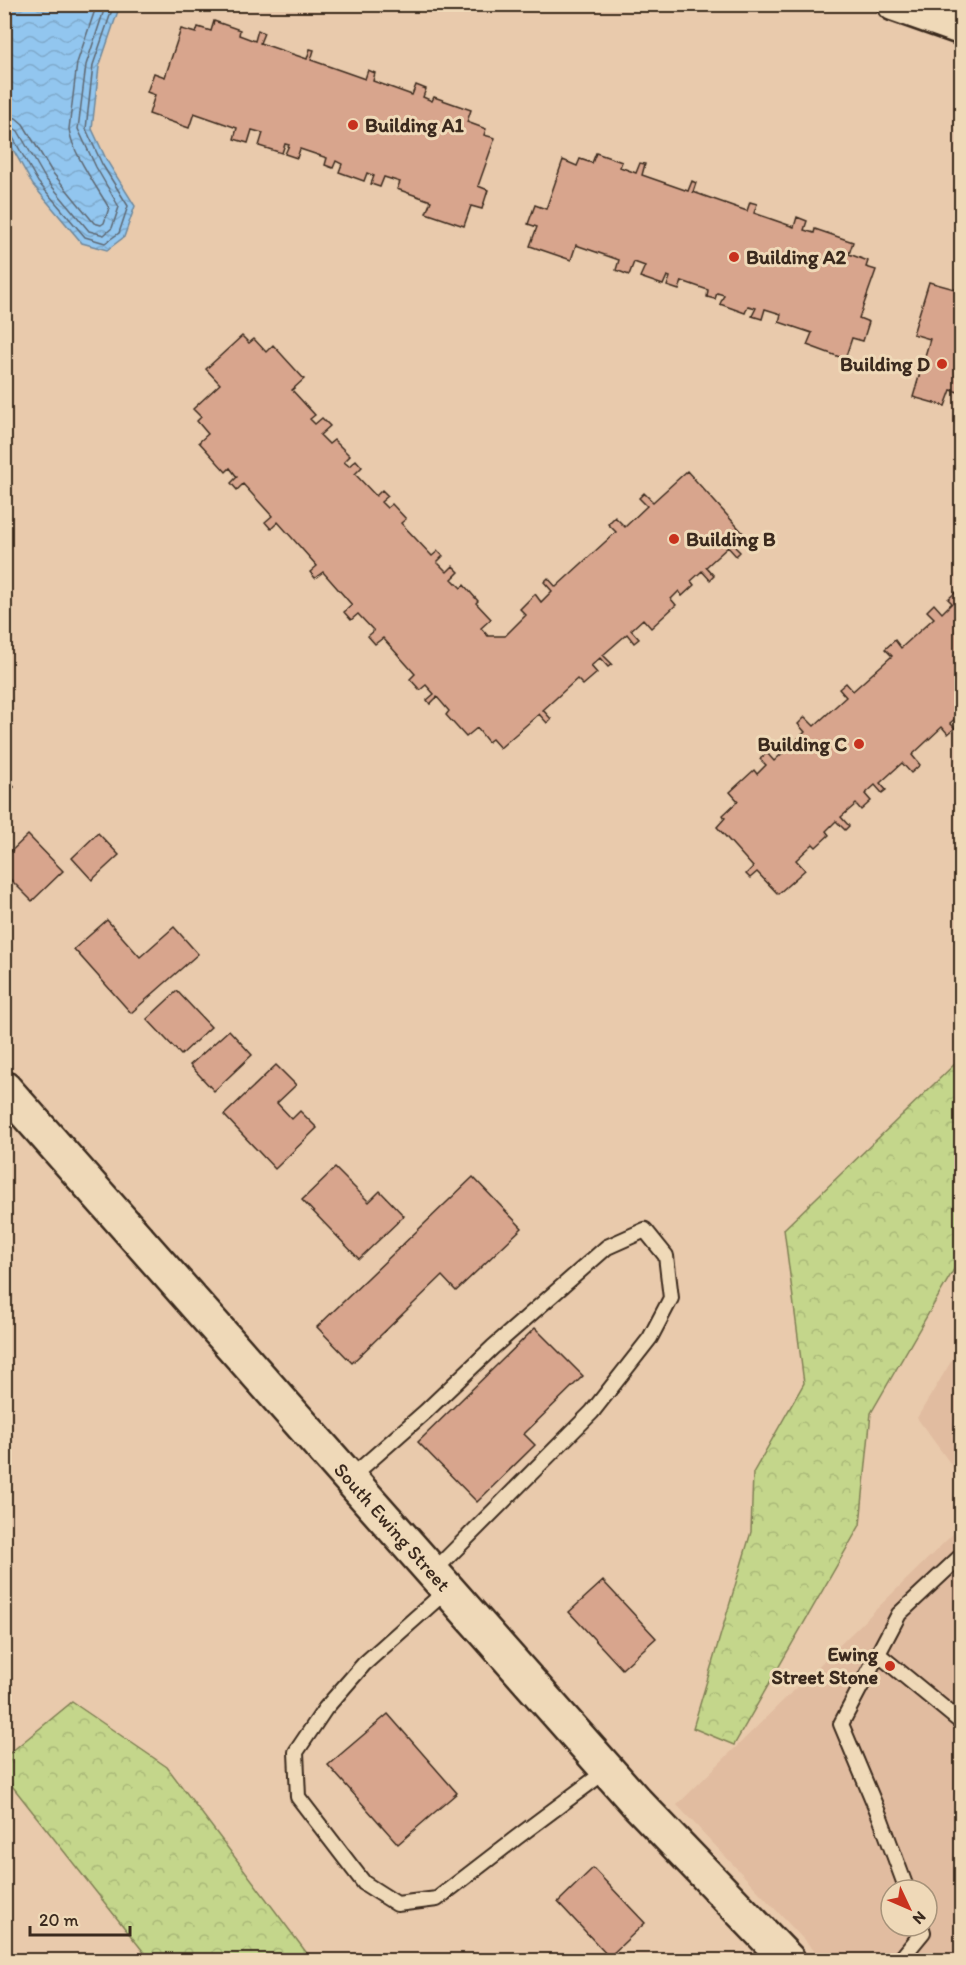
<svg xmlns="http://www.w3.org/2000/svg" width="966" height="1965" font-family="Itim,sans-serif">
	<defs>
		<pattern id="forest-crowns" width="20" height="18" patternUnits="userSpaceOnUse" patternTransform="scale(1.5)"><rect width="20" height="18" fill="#c4d68b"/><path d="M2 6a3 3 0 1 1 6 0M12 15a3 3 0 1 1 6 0" fill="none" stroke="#a9b878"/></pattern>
		<pattern id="water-waves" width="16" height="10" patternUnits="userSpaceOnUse" patternTransform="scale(1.5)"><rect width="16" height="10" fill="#92c6ef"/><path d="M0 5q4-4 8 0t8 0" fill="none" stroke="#7faacc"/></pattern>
	</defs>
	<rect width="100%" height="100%" fill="#e9caac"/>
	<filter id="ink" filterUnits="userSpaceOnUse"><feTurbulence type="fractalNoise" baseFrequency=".0167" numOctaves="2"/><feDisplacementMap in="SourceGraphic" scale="12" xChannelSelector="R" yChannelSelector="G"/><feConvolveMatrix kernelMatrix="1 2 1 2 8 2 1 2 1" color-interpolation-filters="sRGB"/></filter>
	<g filter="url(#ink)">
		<g fill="#e1bca0" fill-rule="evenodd">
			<path d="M961,1345V1478L917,1418Z"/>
			<path d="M961,1526V1960H823L677,1805ZM891,1890H927V1926H891Z"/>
		</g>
		<g fill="url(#forest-crowns)" stroke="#808054" stroke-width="1.5">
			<path d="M961,1058V1257L871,1413L860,1525L734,1745L693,1728L751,1532L753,1473L804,1383L784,1229Z"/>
			<path d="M72,1702L167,1767L312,1960H150L5,1777V1757Z"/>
		</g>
		<path fill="url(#water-waves)" stroke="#6f889b" stroke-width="1.5" d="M4,5H120L99,67L92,129L107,161L135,206L124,237L107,250L82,243L33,185L5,135Z"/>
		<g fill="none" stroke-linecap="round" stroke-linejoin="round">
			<g stroke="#5e6872" stroke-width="1.5">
				<path d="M4,116L16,118L23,124L52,172L94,223L101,225L104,223L109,208C97,187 72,153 69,129L77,63L97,4"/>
				<path d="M4,125L12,127L18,131L45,178L89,231L104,235L112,228L119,207L96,167L78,129L86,65L106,4"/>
				<path d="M4,133L12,136L38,182L85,237L105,243L119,233L128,206L102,164L86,129L93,65L114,4"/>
			</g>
		</g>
		<g fill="#d8a58d" stroke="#3b2a1e" stroke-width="1.5">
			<path d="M214,21L240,30L239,35L255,41L258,30L264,33L260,43L307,59L310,49L314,50L311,60L365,79L368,70L375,73L373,81L412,95L416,85L426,89L423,97L432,101L434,97L471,110L467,122L486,129L484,135L495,138L478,186L488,190L482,209L471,206L464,226L426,213L431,201L397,189L400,182L384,177L380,187L371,184L374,176L367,173L364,181L339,172L342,164L336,161L333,168L325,165L327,158L300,149L297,158L285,154L289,145L285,144L282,153L259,146L263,133L252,130L248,143L234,139L237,128L194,113L189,128L149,114L155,95L147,92L154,73L165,77L181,29L196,33L198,27L211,31Z"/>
			<path d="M596,153L622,162L620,167L636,173L640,163L645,164L642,175L688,191L692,181L696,183L693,192L747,211L750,202L757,204L754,213L794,227L797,217L807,221L804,230L814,233L815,229L853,242L849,254L868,261L866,267L876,270L859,318L869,322L863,341L852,338L845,359L807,345L812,333L779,322L781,314L765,309L762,319L752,316L756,308L748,306L745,313L720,304L724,295L717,293L715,299L707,297L708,290L682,281L679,290L667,286L670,277L667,276L663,285L640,277L645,266L634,262L629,275L616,270L619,260L576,245L571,260L530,246L537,227L528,224L535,205L546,209L563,160L577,166L580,159L592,163Z"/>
			<path d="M929,282L962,291V393L951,390L945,406L913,397L930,339L913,334Z"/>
			<path d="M242,336L249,343L254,339L266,352L273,345L304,379L292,390L315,415L310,419L315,424L322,418L330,426L320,435L329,444L334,440L350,456L344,462L349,466L356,460L362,467L355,474L376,496L382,490L388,496L381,502L387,508L392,504L406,519L401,523L432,556L438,551L443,556L437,562L447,572L453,566L459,572L452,579L461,588L464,585L478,601L476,603L491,619L481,628L488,636H505L526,615L520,609L535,594L541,602L552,591L544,582L548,578L556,587L616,532L608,524L615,517L625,527L647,506L639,498L644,493L653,502L687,471L744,534L732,544L740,552L736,556L728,547L706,567L714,576L710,580L702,571L691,581L694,585L682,596L679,591L671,599L676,605L651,628L643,619L631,630L639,639L634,643L627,634L603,655L612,664L608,667L600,658L591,666L597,673L583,685L577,679L543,710L551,719L547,723L539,714L500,748L492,739L488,742L477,728L466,737L446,715L449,711L437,697L430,704L427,700L434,694L426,685L420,690L410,679L415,674L383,638L375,644L368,636L374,631L358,614L351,620L344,612L352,605L323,572L315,578L310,572L317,566L278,522L271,529L265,522L272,516L243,484L237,490L231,483L237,477L230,468L226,472L199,442L208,434L197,421L201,417L193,409L220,384L206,369Z"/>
			<path d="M962,587V724L956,718L950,723L955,728L948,734L942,727L912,755L920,765L911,773L902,763L880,783L886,790L882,793L875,785L865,794L871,801L861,810L856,804L841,817L849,826L845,830L836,821L826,831L829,835L816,847L813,844L796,860L805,870L778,894L757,872L750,878L746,874L753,867L717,827L725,818L723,815L738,801L730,792L754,770L757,774L766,765L760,759L767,753L774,761L805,732L798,724L805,717L814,726L846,697L839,689L846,683L853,691L892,656L885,649L895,640L901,648L934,618L927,611L934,604L942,613L952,603L948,599Z"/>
			<path d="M4,776L14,787L4,796Z"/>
			<path d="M98,833L119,855L92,880L72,858Z"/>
			<path d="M28,835L63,871L32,901L4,873V858Z"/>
			<path d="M107,920L140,957L174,927L198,954L131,1013L74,949Z"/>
			<path d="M177,991L211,1027L181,1055L147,1019Z"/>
			<path d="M229,1030L252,1055L214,1091L190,1065Z"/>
			<path d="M276,1065L296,1085L277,1103L292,1119L300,1111L317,1128L275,1169L224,1115Z"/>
			<path d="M335,1168L369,1202L380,1191L404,1216L359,1259L302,1200Z"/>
			<path d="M473,1177L522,1228L456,1291L442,1276L352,1363L317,1327Z"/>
			<path d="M535,1328L583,1376L524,1434L535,1445L477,1502L418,1442Z"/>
			<path d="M603,1581L656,1638L622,1669L569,1612Z"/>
			<path d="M388,1714L457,1793L398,1844L328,1765Z"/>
			<path d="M593,1868L645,1923L609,1957L558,1902Z"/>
		</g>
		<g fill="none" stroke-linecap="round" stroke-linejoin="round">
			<g stroke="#3b2a1e" stroke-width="18">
				<g id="lane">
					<path d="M349,1479L425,1412L493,1347L607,1247L645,1230L666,1256L671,1298L650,1338L592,1412L432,1573"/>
					<path d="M447,1590L364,1664L325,1709L296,1752L298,1797L364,1883L397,1904L437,1899L516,1838L607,1770"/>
					<path d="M878,1654L962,1723"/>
					<path d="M907,1890L880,1817L841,1724L899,1614L962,1555"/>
					<path d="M900,1960L923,1932L921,1926"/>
				</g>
			</g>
			<g stroke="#3b2a1e" stroke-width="38">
				<g id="secondary">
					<path d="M894,4L962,28"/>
					<path id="s1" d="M4,1088L635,1801L788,1960"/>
				</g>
			</g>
			<use href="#lane" stroke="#efd9b8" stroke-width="14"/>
			<use href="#secondary" stroke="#efd9b8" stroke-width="33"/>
		</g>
	</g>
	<g fill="#c8321e" stroke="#efd9b8" stroke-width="2">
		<circle cx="353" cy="125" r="6"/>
		<circle cx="734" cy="257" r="6"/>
		<circle cx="942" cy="364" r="6"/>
		<circle cx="674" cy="539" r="6"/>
		<circle cx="859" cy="744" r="6"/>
		<circle cx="890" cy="1666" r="6"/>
	</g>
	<g text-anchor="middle" stroke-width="6" stroke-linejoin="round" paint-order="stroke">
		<g font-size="20" font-weight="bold" fill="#3b2a1e" stroke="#efd9b8" text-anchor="start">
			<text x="365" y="132">Building A1</text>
			<text x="746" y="264">Building A2</text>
			<text x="930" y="371" text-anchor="end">Building D</text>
			<text x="686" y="546">Building B</text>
			<text x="847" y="751" text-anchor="end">Building C</text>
			<text x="878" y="1661" text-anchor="end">Ewing<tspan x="878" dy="23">Street Stone</tspan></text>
		</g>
		<g font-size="20" fill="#3b2a1e" stroke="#efd9b8">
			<text dy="7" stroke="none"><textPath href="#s1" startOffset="586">South Ewing Street</textPath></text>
		</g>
	</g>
	<rect width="966" height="1965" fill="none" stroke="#efd9b8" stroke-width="24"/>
	<rect x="12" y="12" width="942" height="1941" fill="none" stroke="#3b2a1e" stroke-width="2" filter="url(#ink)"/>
	<g transform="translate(909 1908) rotate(134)"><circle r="28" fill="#efd9b8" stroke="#a7937a" stroke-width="1.5"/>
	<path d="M0-4.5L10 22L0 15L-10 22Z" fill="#c8321e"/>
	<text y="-9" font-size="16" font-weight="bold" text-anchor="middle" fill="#3b2a1e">N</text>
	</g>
	<path d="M30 1926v9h100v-9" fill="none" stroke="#3b2a1e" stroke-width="3"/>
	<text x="39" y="1926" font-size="18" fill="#3b2a1e" stroke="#efd9b8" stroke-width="4.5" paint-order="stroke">20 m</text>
</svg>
